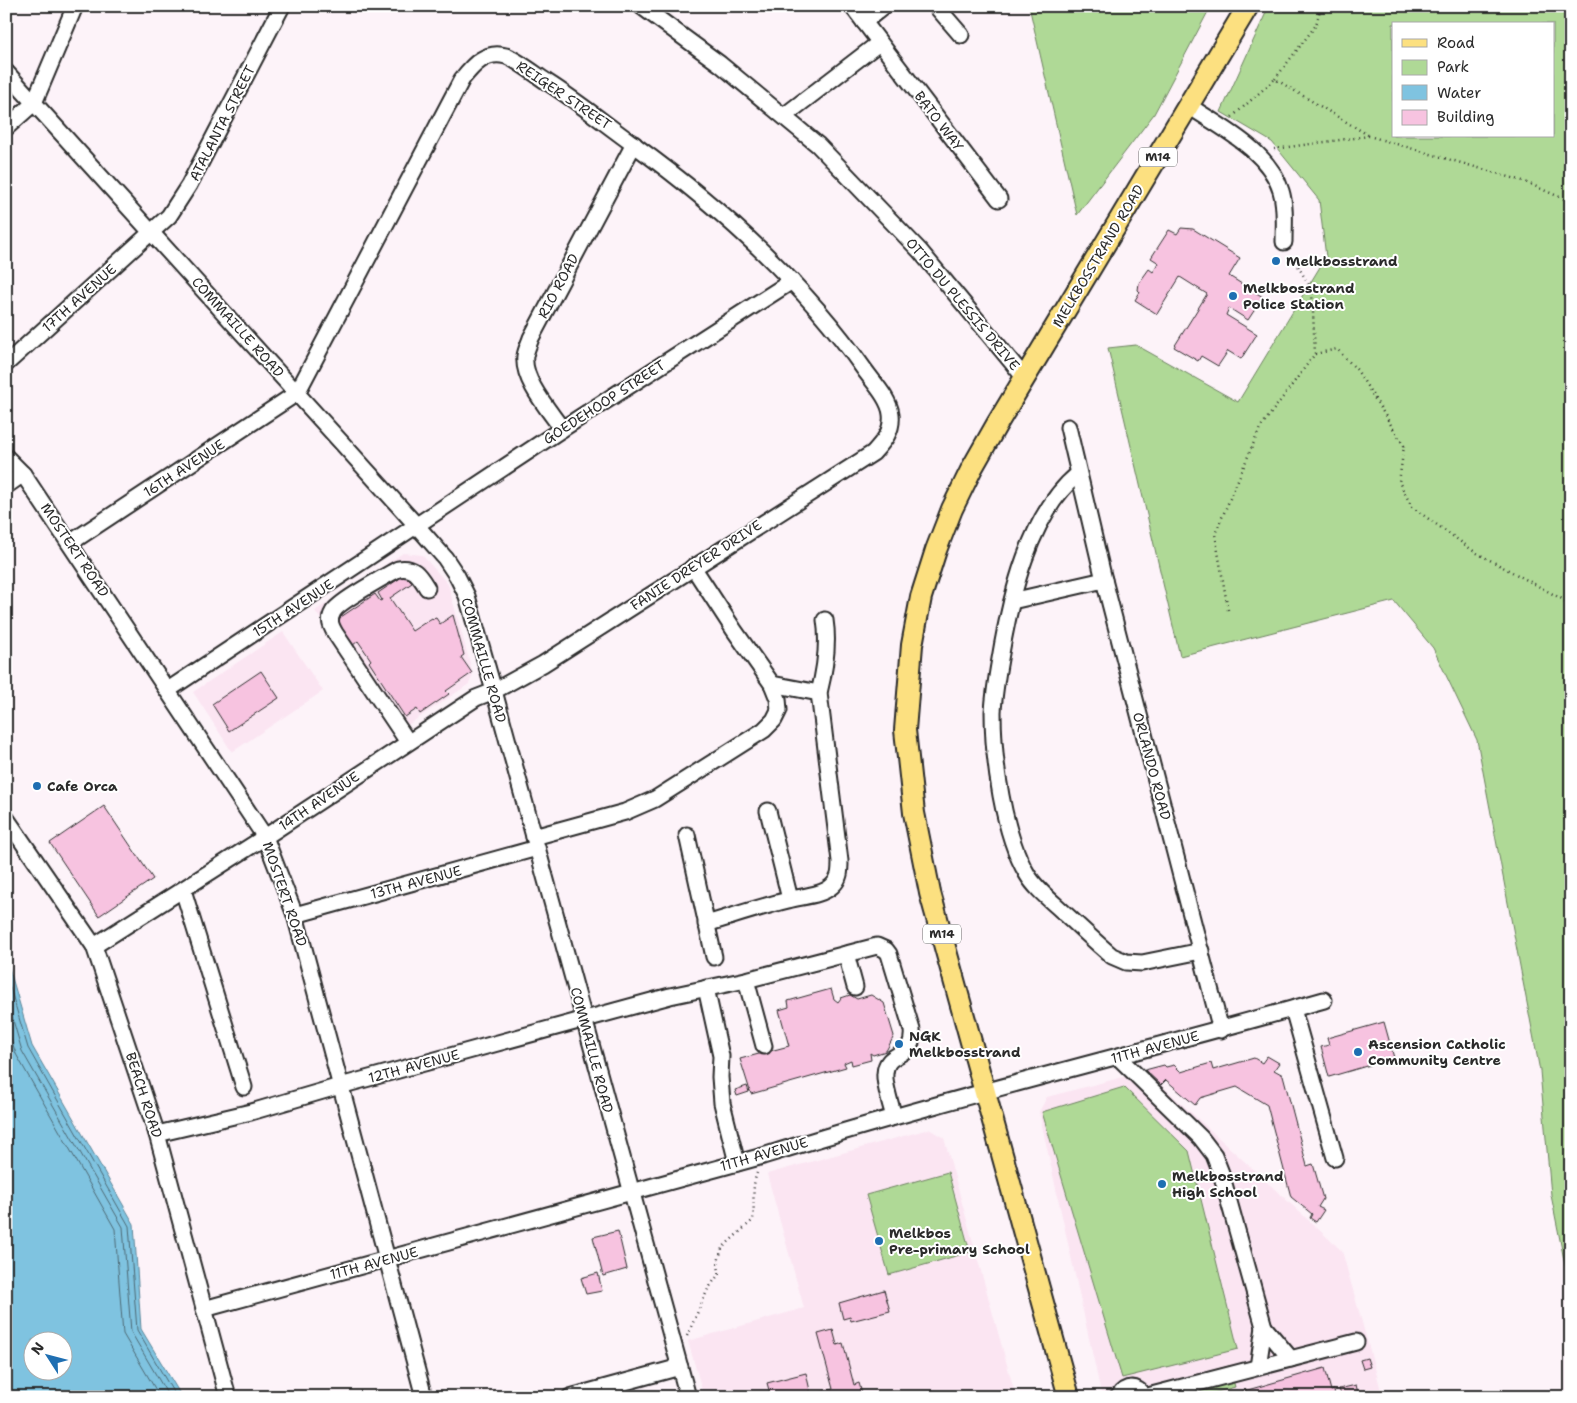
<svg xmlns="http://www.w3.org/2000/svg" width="1577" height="1403" font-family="'Shantell Sans',sans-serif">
	<rect width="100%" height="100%" fill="#fdf3f9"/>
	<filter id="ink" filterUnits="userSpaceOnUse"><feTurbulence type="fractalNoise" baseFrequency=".02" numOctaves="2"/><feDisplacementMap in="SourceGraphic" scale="10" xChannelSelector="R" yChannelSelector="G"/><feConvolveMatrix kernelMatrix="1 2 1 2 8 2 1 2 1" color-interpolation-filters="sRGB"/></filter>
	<g filter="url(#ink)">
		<g fill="#fbe5f2">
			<path d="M403,553L422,555L448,584L473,674L469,684L396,733L315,611Z"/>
			<path d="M283,632L323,691L232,752L193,692Z"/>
			<path d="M1146,1071L1342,1251L1383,1397H1102L1039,1112L1047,1097Z"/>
			<path d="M929,1129L944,1138L1016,1397H704L688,1341L804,1308L767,1174Z"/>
		</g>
		<g fill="#afd996" stroke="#6d8260" fill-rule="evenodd">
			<path d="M1029,6H1211L1154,114L1077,215Z"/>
			<path d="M1269,6H1571V1295L1551,1195L1540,1071L1477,740L1433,648L1394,601L1180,656L1108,348L1136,345L1238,402L1326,257L1319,200L1272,142L1221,112ZM1393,24H1553V136H1393Z"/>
			<path d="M1124,1087L1189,1151L1238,1349L1122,1378L1042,1112Z"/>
			<path d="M948,1172L970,1252L889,1275L866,1195Z"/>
			<path d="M1229,1366L1235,1387L1199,1397H1169L1166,1383Z"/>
		</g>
		<path fill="#7fc3e0" stroke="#5d8698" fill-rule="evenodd" d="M6,957L32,1046L134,1224L141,1329L182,1397H6ZM32,1340H62V1370H32Z"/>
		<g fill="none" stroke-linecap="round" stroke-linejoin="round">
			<g stroke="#4d6873" stroke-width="1">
				<path d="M6,974L28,1048L129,1226L137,1330L176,1397"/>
				<path d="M6,996L22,1051L123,1227L131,1332L169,1397"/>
				<path d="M6,1023L16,1054L115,1229L123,1334L160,1397"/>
			</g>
		</g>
		<g fill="#f7c3e0" stroke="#2b2b2b">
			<path d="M1181,228L1193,229L1240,258L1229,276L1263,297L1248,320L1229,308L1226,315L1257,334L1241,359L1228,351L1218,366L1201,356L1198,361L1174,347L1207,294L1180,277L1157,314L1135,300L1140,292L1138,290L1139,283L1149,269L1153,272L1159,263L1151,258L1169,230L1177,234Z"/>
			<path d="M406,574L412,583L390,598L412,631L432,618L433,619L436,618L440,624L453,615L464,655L461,657L472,673L446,691L449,694L420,714L417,709L405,717L369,662L371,660L358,641L352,646L335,621L375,594L380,601L382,600L378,593Z"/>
			<path d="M261,671L279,698L229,731L212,704Z"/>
			<path d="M104,806L153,879L99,916L50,843Z"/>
			<path d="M831,989L834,999L838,1002L841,998L850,995L857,999L871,995L884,1003L894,1036L886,1051L873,1055L870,1053L871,1060L852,1065L851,1060L844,1063L846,1067L751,1094L740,1059L789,1046L779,1010L789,1007L788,1001Z"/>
			<path d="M1384,1022L1394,1058L1329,1077L1321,1047L1329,1045L1327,1038Z"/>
			<path d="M1267,1056L1279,1063L1274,1070L1283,1075L1307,1166L1313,1164L1323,1199L1318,1207L1324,1210L1316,1222L1310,1218L1312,1214L1291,1197L1267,1105L1237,1087L1200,1098L1195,1105L1166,1080L1161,1085L1145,1070L1164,1065L1166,1067L1174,1065L1181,1072L1211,1063L1213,1070L1254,1058L1262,1063Z"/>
			<path d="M747,1086L749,1092L737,1096L735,1090Z"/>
			<path d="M618,1231L627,1269L603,1276L593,1237Z"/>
			<path d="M598,1273L602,1291L586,1294L581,1278Z"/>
			<path d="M884,1290L890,1311L851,1321L850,1317L843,1319L839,1303Z"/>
			<path d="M833,1330L837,1345L843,1343L854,1385L859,1383L863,1397H835L834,1394L824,1397H771L767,1383L806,1373L811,1395L833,1389L818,1334Z"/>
			<path d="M1367,1358L1370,1367L1363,1369L1360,1360Z"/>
			<path d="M1325,1368L1331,1391L1334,1390L1335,1397H1223Z"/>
			<path d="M1356,1385L1359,1397H1342L1339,1389Z"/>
			<path d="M935,1391L936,1397H913Z"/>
		</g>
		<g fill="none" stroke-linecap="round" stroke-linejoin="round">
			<g stroke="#2b2b2b" stroke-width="19">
				<g id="minor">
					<path d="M641,6L720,64L818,145L920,251L1024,377"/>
					<path d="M852,6L999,199"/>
					<path d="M936,6L961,35"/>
					<path d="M864,22L884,6"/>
					<path d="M6,72L417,526L445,558L457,576L467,596L494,691L688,1397"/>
					<path d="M1189,106C1222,128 1269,151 1281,191C1286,207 1284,225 1284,242"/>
					<path d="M784,116L879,43"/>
					<path d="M6,128L34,103L75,6"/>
					<path d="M6,364L169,216L189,185L282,6"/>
					<path d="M1068,427L1104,580L1221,1030"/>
					<path d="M562,429C549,410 522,380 525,356C526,350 529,344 531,338L634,144"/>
					<path d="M6,457L23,474L265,837L295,915L424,1397"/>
					<path d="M1078,474C1029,514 1010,599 1000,659C997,676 994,694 993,712C993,759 1003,834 1027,874C1035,888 1049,899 1061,910C1078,925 1094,941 1112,956L1126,962L1142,963L1201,951"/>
					<path d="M6,486L23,474"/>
					<path d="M70,543L297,393L462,79C473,65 486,50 506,56C514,58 538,76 547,82C577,101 604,123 633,144C720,207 802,281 864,369C873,382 889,398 891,414C893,431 884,441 873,453L543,664L494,691L476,698L265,837L94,946"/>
					<path d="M1012,601L1104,580"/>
					<path d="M772,684L819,693"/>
					<path d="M168,690L562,429L792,281"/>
					<path d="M408,742L335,633C331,626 328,620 333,612C338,602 386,576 398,569C414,566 419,575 427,588"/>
					<path d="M768,811L790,899"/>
					<path d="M6,818L94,946L157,1134L228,1397"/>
					<path d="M687,835L714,957"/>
					<path d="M534,837L625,812L655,799L764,730L774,720L779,710L778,699L772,684L734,630L693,567"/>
					<path d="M183,890L244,1087"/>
					<path d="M295,915L537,848"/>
					<path d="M706,924C733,916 760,907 788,900C802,896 821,896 832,886C840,879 840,871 840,861L819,693C825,669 829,645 825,620"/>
					<path d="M846,954L855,987"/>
					<path d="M746,980L764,1046"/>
					<path d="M706,988L721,1056L720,1077L722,1103L737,1163"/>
					<path d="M1293,1009L1335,1158"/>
					<path d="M1118,1057L1201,1138L1214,1155L1221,1173L1264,1327"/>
					<path d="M157,1134L251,1112L340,1086L670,996L746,980L877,946L886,950L889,954L912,1030C915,1061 886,1048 885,1074C884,1085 891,1105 894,1117"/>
					<path d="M204,1309L763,1156C948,1098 1137,1053 1324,1000"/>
					<path d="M1258,1367L1264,1327L1291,1359"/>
					<path d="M570,1397L680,1367"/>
					<path d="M1118,1397C1126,1385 1137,1385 1144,1397"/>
					<path d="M1144,1397L1356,1342"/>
				</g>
			</g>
			<g stroke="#2b2b2b" stroke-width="24">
				<path id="major" d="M1069,1397L930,893L914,813L905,730L912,645L921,597L936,550L952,509L972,468L997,424L1248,6"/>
			</g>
			<g stroke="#2b2b2b" stroke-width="2.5" stroke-dasharray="1 4" stroke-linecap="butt">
				<path d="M1275,79L1316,25L1321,6"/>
				<path d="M1232,117L1275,79L1368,135"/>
				<path d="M1274,149L1369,136L1523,181L1571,202"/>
				<path d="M1315,354L1337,349L1357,370L1404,446L1399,482L1412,507L1475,552L1562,599L1571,614"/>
				<path d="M1228,610L1215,534L1260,428L1315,354L1312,291L1292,255"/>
				<path d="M687,1336L708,1289L719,1274L718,1262L722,1248L753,1220C755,1205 751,1188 757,1173"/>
			</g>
			<use href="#minor" stroke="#fff" stroke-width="15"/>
			<use href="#major" stroke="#fce080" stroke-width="20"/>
		</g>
	</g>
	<g fill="#1f6fb2" stroke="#fff" stroke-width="2">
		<circle cx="1276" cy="261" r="5"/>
		<circle cx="1233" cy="296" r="5"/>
		<circle cx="37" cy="786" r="5"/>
		<circle cx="899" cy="1044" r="5"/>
		<circle cx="1358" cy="1052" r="5"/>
		<circle cx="1162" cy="1184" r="5"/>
		<circle cx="879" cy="1241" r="5"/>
	</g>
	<g text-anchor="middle" stroke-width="4" stroke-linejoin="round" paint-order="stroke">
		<g fill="#fff" stroke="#6b6b6b" stroke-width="1">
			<rect x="1139" y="147.5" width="38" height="19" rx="4"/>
			<rect x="923" y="924.5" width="38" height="19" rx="4"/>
		</g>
		<g font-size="12" font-weight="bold" fill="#2b2b2b">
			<text x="1158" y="161">M14</text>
			<text x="942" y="938">M14</text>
		</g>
		<g font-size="14" fill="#2b2b2b" stroke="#fff">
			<text transform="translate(564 95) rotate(34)" y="5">REIGER STREET</text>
			<text transform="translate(939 121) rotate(53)" y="5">BATO WAY</text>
			<text transform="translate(222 123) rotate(-63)" y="5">ATALANTA STREET</text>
			<text transform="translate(1098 256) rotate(-59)" y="5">MELKBOSSTRAND ROAD</text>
			<text transform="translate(558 286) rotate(-62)" y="5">RIO ROAD</text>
			<text transform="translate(79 298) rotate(-42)" y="5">17TH AVENUE</text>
			<text transform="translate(963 304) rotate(50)" y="5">OTTO DU PLESSIS DRIVE</text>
			<text transform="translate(238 327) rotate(48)" y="5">COMMAILLE ROAD</text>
			<text transform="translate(604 402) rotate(-33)" y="5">GOEDEHOOP STREET</text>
			<text transform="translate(184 468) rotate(-33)" y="5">16TH AVENUE</text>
			<text transform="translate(75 550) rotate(56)" y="5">MOSTERT ROAD</text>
			<text transform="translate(696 565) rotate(-33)" y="5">FANIE DREYER DRIVE</text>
			<text transform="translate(293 608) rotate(-33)" y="5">15TH AVENUE</text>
			<text transform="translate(484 660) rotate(74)" y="5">COMMAILLE ROAD</text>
			<text transform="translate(1152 766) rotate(75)" y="5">ORLANDO ROAD</text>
			<text transform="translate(319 801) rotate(-34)" y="5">14TH AVENUE</text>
			<text transform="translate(416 882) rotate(-15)" y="5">13TH AVENUE</text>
			<text transform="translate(285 894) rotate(71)" y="5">MOSTERT ROAD</text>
			<text transform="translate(1155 1047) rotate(-15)" y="5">11TH AVENUE</text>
			<text transform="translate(592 1050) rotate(75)" y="5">COMMAILLE ROAD</text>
			<text transform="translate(414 1066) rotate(-15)" y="5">12TH AVENUE</text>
			<text transform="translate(144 1095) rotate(72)" y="5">BEACH ROAD</text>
			<text transform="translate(764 1154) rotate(-16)" y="5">11TH AVENUE</text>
			<text transform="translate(374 1263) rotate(-15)" y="5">11TH AVENUE</text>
		</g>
		<g font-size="14" font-weight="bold" fill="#2b2b2b" stroke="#fff" text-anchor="start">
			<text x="1286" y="266">Melkbosstrand</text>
			<text x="1243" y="293">Melkbosstrand<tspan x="1243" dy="16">Police Station</tspan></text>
			<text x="47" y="791">Cafe Orca</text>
			<text x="909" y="1041">NGK<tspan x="909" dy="16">Melkbosstrand</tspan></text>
			<text x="1368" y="1049">Ascension Catholic<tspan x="1368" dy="16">Community Centre</tspan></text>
			<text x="1172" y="1181">Melkbosstrand<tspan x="1172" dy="16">High School</tspan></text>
			<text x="889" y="1238">Melkbos<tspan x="889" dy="16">Pre-primary School</tspan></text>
		</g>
	</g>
	<rect width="1577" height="1403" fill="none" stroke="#fff" stroke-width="25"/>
	<rect x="12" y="12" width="1552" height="1378" fill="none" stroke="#2b2b2b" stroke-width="2" filter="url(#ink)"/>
	<rect x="1392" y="22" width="162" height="115" fill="#ffffff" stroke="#aaaaaa"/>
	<rect x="1402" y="39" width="25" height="8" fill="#fce080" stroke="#aaaaaa"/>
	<text x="1437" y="48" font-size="15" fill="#2b2b2b">Road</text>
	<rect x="1402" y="60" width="25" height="15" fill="#afd996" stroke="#aaaaaa"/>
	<text x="1437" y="72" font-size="15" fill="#2b2b2b">Park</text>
	<rect x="1402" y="85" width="25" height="15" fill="#7fc3e0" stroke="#aaaaaa"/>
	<text x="1437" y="98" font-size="15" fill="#2b2b2b">Water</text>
	<rect x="1402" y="110" width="25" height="15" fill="#f7c3e0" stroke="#aaaaaa"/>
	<text x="1437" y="122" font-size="15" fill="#2b2b2b">Building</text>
	<g transform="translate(48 1356) rotate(306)"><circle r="24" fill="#ffffff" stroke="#aaaaaa"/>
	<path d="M0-4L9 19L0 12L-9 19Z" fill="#1f6fb2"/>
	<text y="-8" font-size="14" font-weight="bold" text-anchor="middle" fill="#2b2b2b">N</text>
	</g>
</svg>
